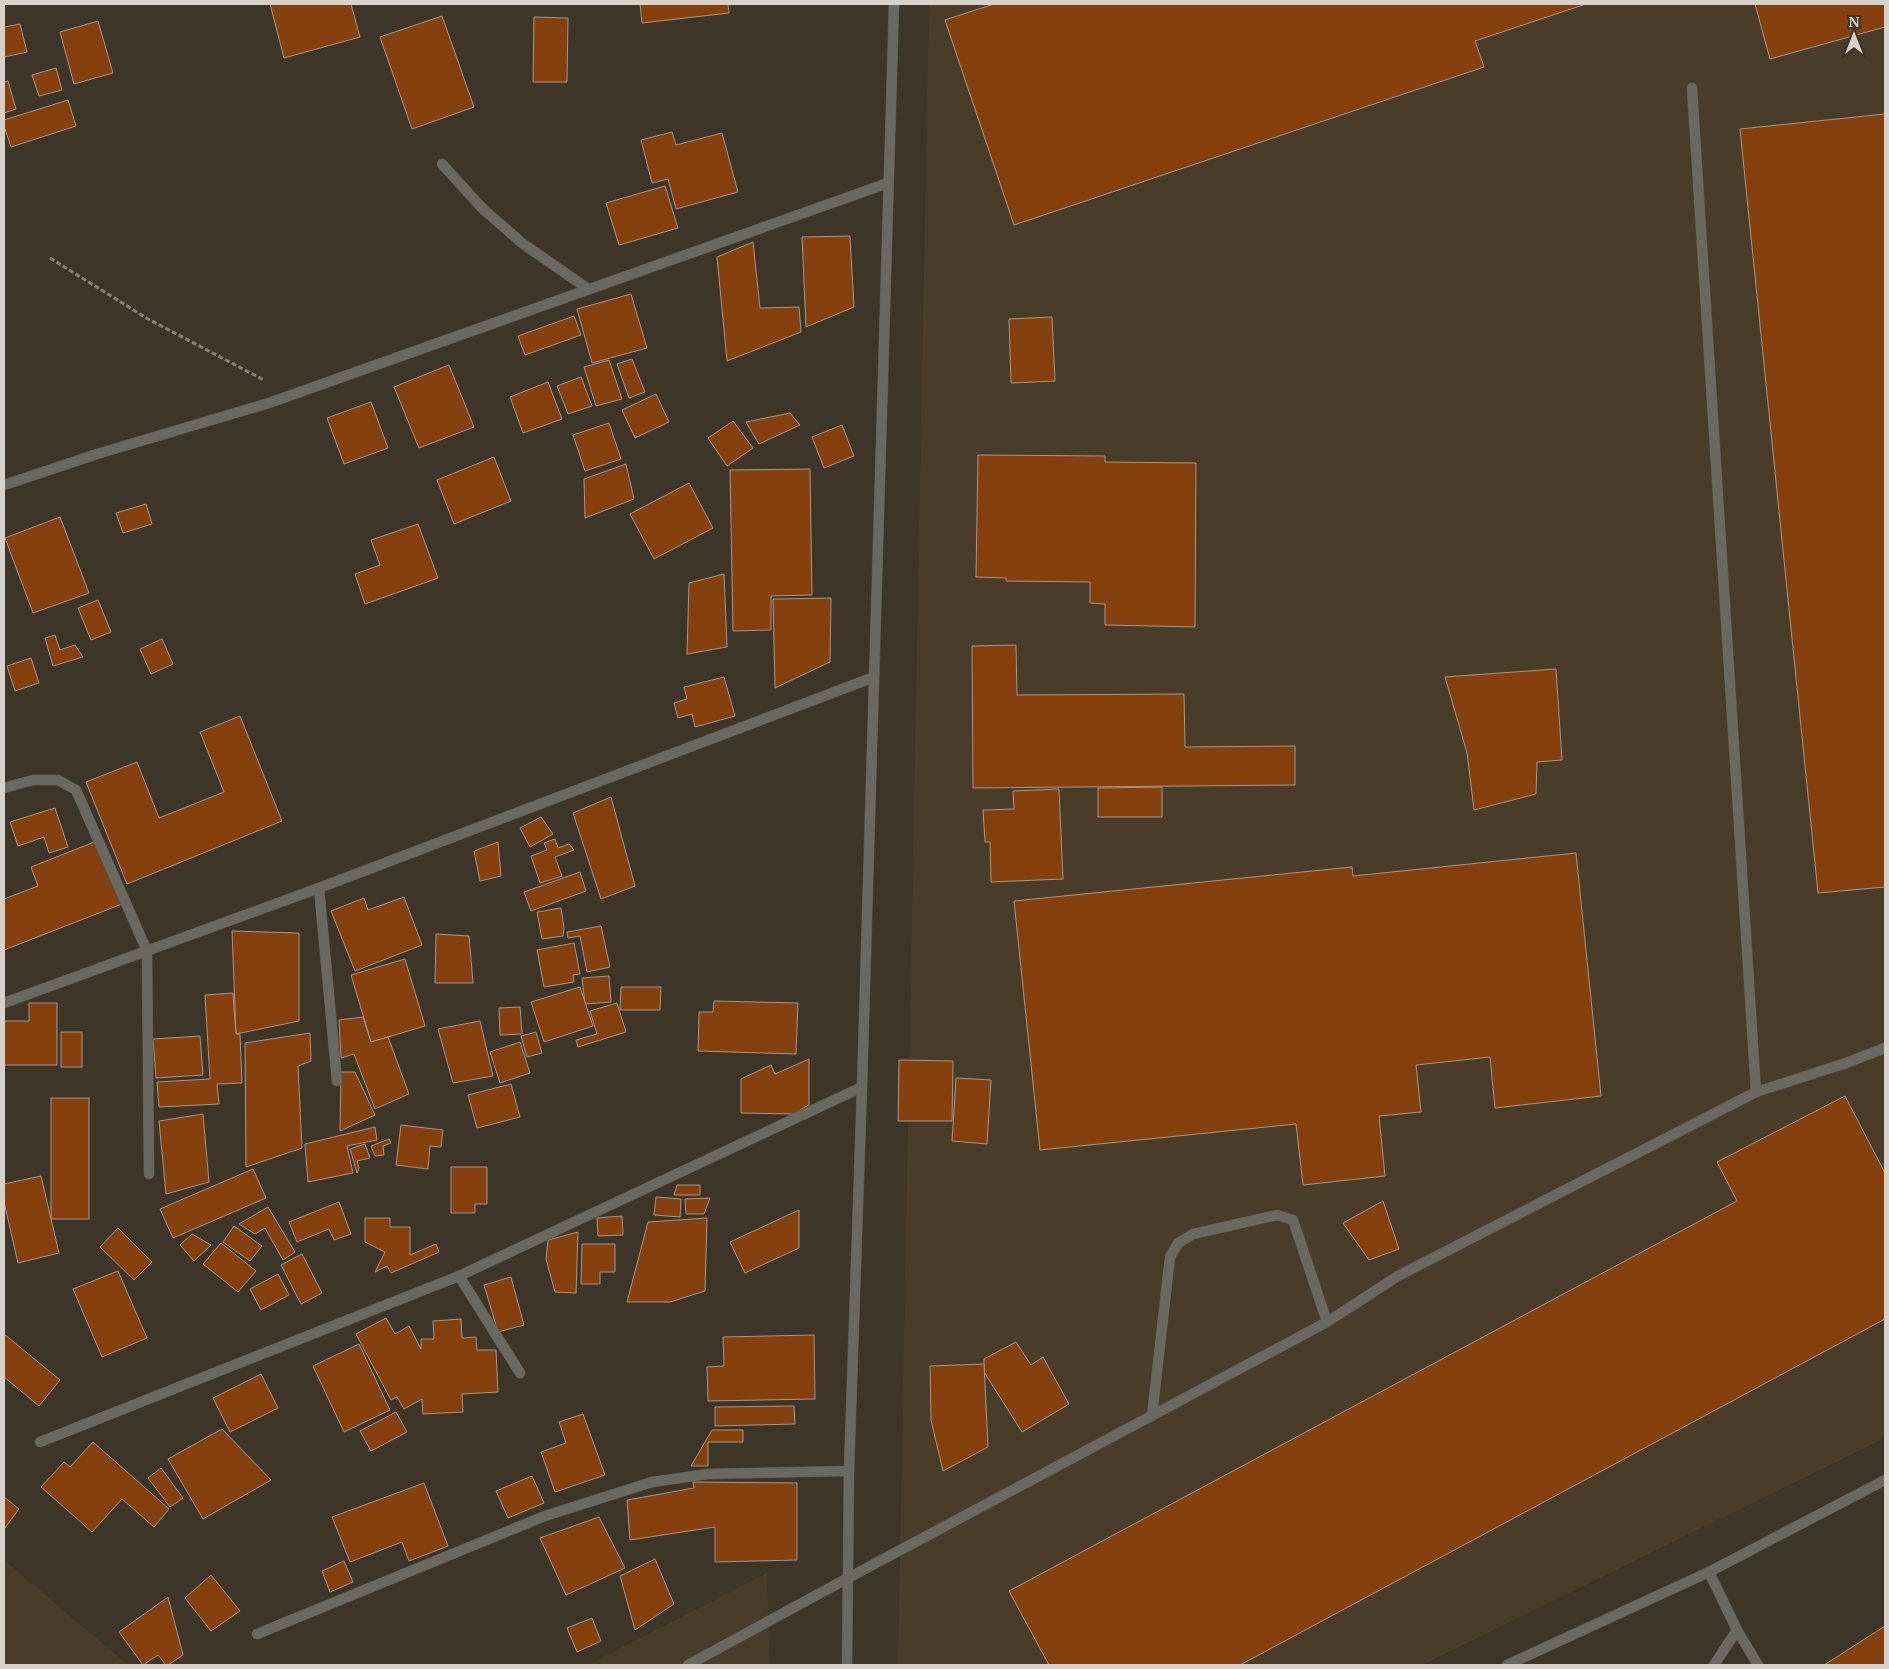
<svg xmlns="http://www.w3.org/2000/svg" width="1889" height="1669" font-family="Merriweather,serif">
	<rect width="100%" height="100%" fill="#3d3527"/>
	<g fill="#493d2a">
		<path d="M929,4H1885V1438L1422,1665H898Z"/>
		<path d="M4,1560L128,1665H4Z"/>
		<path d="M767,1573L770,1665H588Z"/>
	</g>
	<g fill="#85400e" stroke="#a8978d">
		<path d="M270,4H351L360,37L284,58Z"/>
		<path d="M640,4H728L729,13L642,23Z"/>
		<path d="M994,4H1586L1475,41L1484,67L1014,225L945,20Z"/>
		<path d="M1755,4H1885V27L1770,59Z"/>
		<path d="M442,16L474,107L412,129L380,37Z"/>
		<path d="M534,17L568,18L567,82H533Z"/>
		<path d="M98,21L113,73L74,84L60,32Z"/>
		<path d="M20,24L27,52L4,57V27Z"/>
		<path d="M56,68L62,90L39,96L32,75Z"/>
		<path d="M8,81L16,109L4,113V82Z"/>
		<path d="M68,100L76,126L11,147L4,126V120Z"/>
		<path d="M1885,114V887L1818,893L1740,129Z"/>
		<path d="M672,132L676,145L722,133L738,192L676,209L668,179L652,183L641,140Z"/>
		<path d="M665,186L678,228L619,245L606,203Z"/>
		<path d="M850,236L854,307L806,327L802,237Z"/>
		<path d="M753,242L760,308L799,307L801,332L727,361L717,257Z"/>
		<path d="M631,294L647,348L592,363L577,309Z"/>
		<path d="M574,316L581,335L525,355L518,336Z"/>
		<path d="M1052,317L1055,381L1011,383L1009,319Z"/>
		<path d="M632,359L645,392L629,398L617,364Z"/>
		<path d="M609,360L622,399L596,406L584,367Z"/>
		<path d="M449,365L474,427L419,448L394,387Z"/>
		<path d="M581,377L592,406L568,414L557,386Z"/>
		<path d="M548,382L562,419L523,433L510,397Z"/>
		<path d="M656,394L669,422L635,438L622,410Z"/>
		<path d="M371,402L388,448L344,464L327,418Z"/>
		<path d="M790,413L800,425L759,444L746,422Z"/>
		<path d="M733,421L753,448L727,466L708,438Z"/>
		<path d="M609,423L621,459L585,471L573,435Z"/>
		<path d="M842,425L854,456L824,468L812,437Z"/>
		<path d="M978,455L1105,456V462L1196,463L1195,627L1105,625V604L1090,603V582L1006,581V578L976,577Z"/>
		<path d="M494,457L511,501L454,524L437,480Z"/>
		<path d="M626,464L634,499L585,518L584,479Z"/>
		<path d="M810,469L812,595L771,596V630L733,631L730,470Z"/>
		<path d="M689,483L713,528L654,559L630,514Z"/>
		<path d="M146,504L152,524L123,533L116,513Z"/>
		<path d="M60,517L89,593L33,613L5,538Z"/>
		<path d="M418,524L438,578L365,604L355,574L380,565L371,540Z"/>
		<path d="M724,574L727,647L687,654L689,583Z"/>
		<path d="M831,598L830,662L775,688L773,599Z"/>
		<path d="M98,600L111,632L91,640L78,608Z"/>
		<path d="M55,635L60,650L75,645L83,657L53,666L45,638Z"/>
		<path d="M162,639L173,664L151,674L140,649Z"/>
		<path d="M1016,645L1017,695L1184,694L1185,747L1295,746V785L973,788L972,646Z"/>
		<path d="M31,658L39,683L15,691L7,666Z"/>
		<path d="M1556,669L1562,760L1537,762L1536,794L1474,810L1467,753L1445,677Z"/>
		<path d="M724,677L735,716L695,727L692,714L678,718L674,703L687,699L684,687Z"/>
		<path d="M240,716L282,821L127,884L86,782L137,762L159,818L224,792L200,732Z"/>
		<path d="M1162,787V817H1098V788Z"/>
		<path d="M1059,789L1063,879L991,882L990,842H985L983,810L1014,809L1013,791Z"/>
		<path d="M611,797L635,886L601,899L573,813Z"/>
		<path d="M55,808L68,847L49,853L44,837L18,846L10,822Z"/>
		<path d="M541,817L553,834L530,847L520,828Z"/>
		<path d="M555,839L558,848L569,844L574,850L555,857L562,876L540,883L531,856L547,850L544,843Z"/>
		<path d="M97,841L122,904L4,950V899L38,886L31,867Z"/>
		<path d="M498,842L501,876L480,881L474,851Z"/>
		<path d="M1576,853L1601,1096L1495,1108L1490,1057L1416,1065L1421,1112L1379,1116L1385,1176L1303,1185L1296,1124L1040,1150L1014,901L1352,867L1353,876Z"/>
		<path d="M580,872L586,891L531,911L524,892Z"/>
		<path d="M404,897L422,945L355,971L331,911L364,898L368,910Z"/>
		<path d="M561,908L564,928L563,936L542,939L537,912Z"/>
		<path d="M601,926L610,967L587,972L580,936L568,938L567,932Z"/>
		<path d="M232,931L299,933V1021L236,1034Z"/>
		<path d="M436,934L469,936L473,983H435Z"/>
		<path d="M574,943L580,974L573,975L574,982L544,987L537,950Z"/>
		<path d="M405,959L425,1026L371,1042L351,975Z"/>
		<path d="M609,976L611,1002L585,1004L582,978Z"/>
		<path d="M580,987L593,1026L544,1042L531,1002Z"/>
		<path d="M621,987H661L660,1010H620Z"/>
		<path d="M233,993L236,1034H240L242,1083L217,1084L219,1104L159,1107L157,1082L210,1079L205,995Z"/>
		<path d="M714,1001L798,1003L796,1054L698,1051L699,1012H713Z"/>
		<path d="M29,1003H57V1065H4V1021H29Z"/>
		<path d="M617,1003L626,1032L578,1047L576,1040L597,1034L590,1011Z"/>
		<path d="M520,1007L522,1034L500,1035L499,1008Z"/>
		<path d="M363,1017L371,1042L388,1037L409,1094L375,1109L354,1054L341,1058L339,1020Z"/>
		<path d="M480,1021L493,1076L453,1083L438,1029Z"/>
		<rect x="61" y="1032" width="21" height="35"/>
		<path d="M536,1032L542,1053L527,1057L521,1036Z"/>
		<path d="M310,1033L311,1061L298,1066L302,1148L246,1167L245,1043Z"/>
		<path d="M200,1036L203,1075L156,1078L153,1039Z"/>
		<path d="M520,1042L530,1073L500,1083L490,1052Z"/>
		<path d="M809,1059V1105L793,1114L741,1113V1079L771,1065L775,1074Z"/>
		<path d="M899,1060L953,1061L952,1121H898Z"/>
		<path d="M341,1072H355L375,1115L340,1131Z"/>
		<path d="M956,1078L991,1080L987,1144L952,1141Z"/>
		<path d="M511,1084L520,1117L477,1128L468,1095Z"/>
		<path d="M1845,1096L1885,1173V1319L1240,1665H1049L1009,1591L1737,1201L1717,1162Z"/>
		<rect x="51" y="1098" width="38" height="121"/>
		<path d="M203,1114L209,1182L166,1194L159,1121Z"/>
		<path d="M401,1125L443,1130L441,1147L430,1146L428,1169L396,1165Z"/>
		<path d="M375,1127L377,1140L347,1146L353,1173L308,1182L305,1144Z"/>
		<path d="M389,1139L391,1143L383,1146L384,1155L375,1156L371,1146Z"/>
		<path d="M365,1144L370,1158L357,1161L359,1168L357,1173L350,1149Z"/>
		<path d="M451,1167H487V1204H475V1213H451Z"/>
		<path d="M253,1169L266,1198L173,1238L160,1209Z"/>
		<path d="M41,1176L59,1253L18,1263L4,1202V1184Z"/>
		<path d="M677,1185H700V1195H674Z"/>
		<path d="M656,1197L681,1199L680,1217L654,1215Z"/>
		<path d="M710,1198L704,1214H686L685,1199Z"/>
		<path d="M1383,1201L1399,1249L1369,1260L1343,1223Z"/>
		<path d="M339,1202L351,1234L334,1240L329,1229L297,1242L289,1222Z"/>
		<path d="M268,1207L295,1252L283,1260L265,1228L255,1234L239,1224Z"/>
		<path d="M799,1210V1248L745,1273L730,1242Z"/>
		<path d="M622,1216L623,1235L598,1236L597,1218Z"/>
		<path d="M365,1218H390V1227H410V1255L436,1244L439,1252L391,1273L387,1266L375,1272L385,1252L365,1242Z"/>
		<path d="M707,1218L705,1291L670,1302H627L648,1222Z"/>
		<path d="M234,1226L262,1246L250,1261L223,1242Z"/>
		<path d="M118,1228L152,1262L134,1280L100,1247Z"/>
		<path d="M578,1232L576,1293L555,1292L546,1259L548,1240Z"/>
		<path d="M192,1234L211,1245L194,1261L180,1245Z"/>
		<path d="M221,1243L256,1271L238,1292L203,1264Z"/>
		<path d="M582,1244H615V1272H600V1284H581Z"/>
		<path d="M302,1254L322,1293L301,1304L281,1265Z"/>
		<path d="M118,1271L147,1338L102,1357L73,1289Z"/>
		<path d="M278,1274L289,1295L261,1310L250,1289Z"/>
		<path d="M511,1277L524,1325L498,1332L484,1285Z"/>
		<path d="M386,1318L395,1334L409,1326L421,1349V1339H434L433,1321L461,1319L462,1338L476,1337L477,1350H496L498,1392L462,1394L463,1412L423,1414L422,1399L404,1409L397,1397L391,1400L356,1334Z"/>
		<path d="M4,1334L60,1380L39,1406L4,1377Z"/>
		<path d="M814,1335L815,1399L708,1401L707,1367L724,1366L723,1337Z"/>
		<path d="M1016,1342L1031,1365L1043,1357L1069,1404L1022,1432L984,1372V1359Z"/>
		<path d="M359,1344L390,1410L344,1432L313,1366Z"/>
		<path d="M984,1364L988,1447L943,1471L931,1420L930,1366Z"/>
		<path d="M261,1374L278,1408L230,1432L213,1398Z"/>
		<path d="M794,1406L795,1424L715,1426V1407Z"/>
		<path d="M396,1412L407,1432L371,1451L360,1431Z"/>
		<path d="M583,1414L605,1475L555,1492L541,1452L566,1443L559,1422Z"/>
		<path d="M222,1429L271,1480L203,1519L168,1459Z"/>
		<path d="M712,1430H743V1442H708V1466H691Z"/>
		<path d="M93,1442L169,1509L154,1527L122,1499L92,1532L41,1487L64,1462L70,1467Z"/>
		<path d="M161,1468L183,1498L170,1507L148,1478Z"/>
		<path d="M532,1476L544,1503L508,1518L496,1491Z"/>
		<path d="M693,1482L797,1483V1560L715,1562V1527L630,1540L627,1500L694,1488Z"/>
		<path d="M424,1483L448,1546L409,1561L402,1542L350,1562L332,1517Z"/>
		<path d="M4,1497L19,1509L4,1529Z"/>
		<path d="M599,1517L625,1568L566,1595L540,1538Z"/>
		<path d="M655,1559L674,1604L635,1630L620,1576Z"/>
		<path d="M344,1561L353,1582L330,1592L322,1571Z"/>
		<path d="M211,1575L240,1611L211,1631L185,1598Z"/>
		<path d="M168,1597L183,1655L168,1665H166L158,1655L143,1665L119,1632Z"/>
		<path d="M592,1618L601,1641L577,1652L567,1628Z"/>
		<path d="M1885,1626V1665H1824Z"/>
	</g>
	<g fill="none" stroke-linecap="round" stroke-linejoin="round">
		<g stroke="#595144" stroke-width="11">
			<g id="service">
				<path d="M1692,88L1756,1092"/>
				<path d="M4,788L33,780H58L76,790L147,951"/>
				<path d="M1152,1416L1170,1257L1178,1243L1193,1234L1277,1215L1293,1220L1327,1322"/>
				<path d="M1709,1572L1737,1630L1758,1665"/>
				<path d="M688,1665L848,1578L1327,1322L1398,1276L1756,1092L1846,1063L1885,1048"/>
				<path d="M1507,1665L1709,1572L1885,1480"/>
				<path d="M1714,1665L1737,1630"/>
			</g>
		</g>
		<g stroke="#595144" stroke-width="11">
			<g id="minor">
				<path d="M442,164L482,208L522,243L588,289"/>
				<path d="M4,485L97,454L269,403L888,183"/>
				<path d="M319,888L337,1081"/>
				<path d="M147,951L149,1174"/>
				<path d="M4,1003L319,888L874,677"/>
				<path d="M459,1276L520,1373"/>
				<path d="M40,1442L459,1276L862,1087"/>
				<path d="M257,1634L545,1516L652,1482L708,1474L849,1471"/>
			</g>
		</g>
		<g stroke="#595144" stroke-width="11">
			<path id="tertiary" d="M847,1665L849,1471L862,1087L894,4"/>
		</g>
		<path stroke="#878075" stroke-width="3" stroke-dasharray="5 2.5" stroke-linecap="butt" d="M50,258L148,319L264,380"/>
		<use href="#service" stroke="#696962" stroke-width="10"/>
		<use href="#minor" stroke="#696962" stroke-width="10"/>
		<use href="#tertiary" stroke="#696962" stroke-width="10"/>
	</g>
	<rect width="1889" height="1669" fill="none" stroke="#d7d1c9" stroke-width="10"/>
	<g transform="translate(1854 35)" stroke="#3d3527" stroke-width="4" paint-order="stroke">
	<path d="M0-4L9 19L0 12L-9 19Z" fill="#d7d1c9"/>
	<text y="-8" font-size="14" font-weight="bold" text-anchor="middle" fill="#d7d1c9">N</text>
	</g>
</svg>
